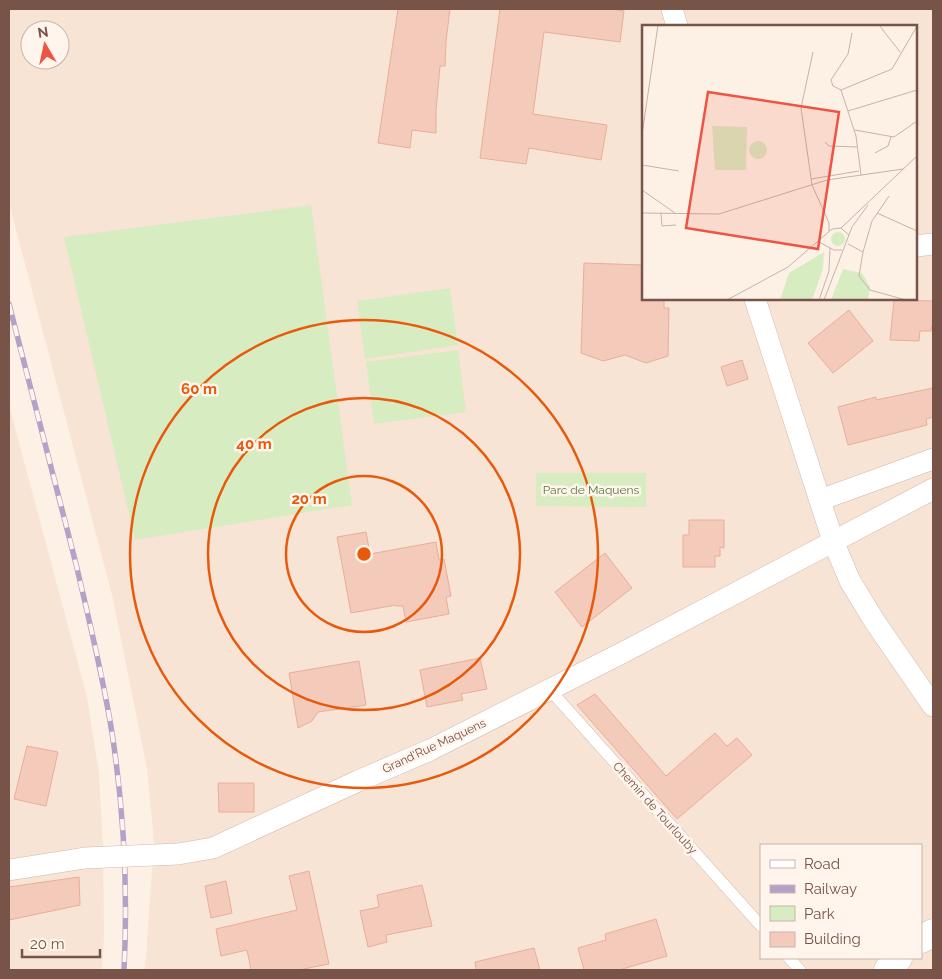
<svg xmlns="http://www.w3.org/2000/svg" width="942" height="979" font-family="Raleway,sans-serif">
	<rect width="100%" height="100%" fill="#fdf1e5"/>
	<g fill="#f7e4d5" fill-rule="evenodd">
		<path d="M9,9H933V970H145L154,842L147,769L112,595L9,203ZM643,26H916V299H643ZM30,30H60V60H30ZM761,845H921V958H761Z"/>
		<path d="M9,405L87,697L99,774L103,846L104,936L102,970H9Z"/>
	</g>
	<g fill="#d8ecc2">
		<path d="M311,205L352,505L135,540L64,237Z"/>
		<path d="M450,288L458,345L365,359L357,301Z"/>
		<path d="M458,350L466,412L374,424L366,362Z"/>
		<path d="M536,473H646V507L536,506Z"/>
	</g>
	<g fill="#f4cabb" stroke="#e8ae9a">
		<path d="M398,9H450L446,41L445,66H440L436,110V133L412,130L410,148L378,143Z"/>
		<path d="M500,9H611L624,11L620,42L544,32L533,114L607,125L601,160L529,148L526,164L480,158Z"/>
		<path d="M584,263L643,265V299H664V308H669L668,356L646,363L625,355L603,361L581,353Z"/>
		<path d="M894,300L933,301V325H932L931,331H920L919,341L890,340Z"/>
		<path d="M849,310L873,341L833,373L808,343Z"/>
		<path d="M742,360L748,379L727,386L721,367Z"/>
		<path d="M933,388V417L926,419L927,425L848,445L838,407L876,397V400Z"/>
		<path d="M689,520H724V548L720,547V556H715V567H683V535H689Z"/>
		<path d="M366,532L370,554L436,542L439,560L444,559L451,596L446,597L449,614L406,622L403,606H396V605L351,613L337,537Z"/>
		<path d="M605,553L632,588L582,627L555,592Z"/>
		<path d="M480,658L487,689L461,694L463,700L427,707L420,670Z"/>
		<path d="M359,661L366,705L318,712L312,721L298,728L289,673Z"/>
		<path d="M595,694L666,776L715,733L727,746L737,738L752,755L677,819L577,705Z"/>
		<path d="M27,746L58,752L46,806L14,799Z"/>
		<path d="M218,783H254V812H219Z"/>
		<path d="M309,871L329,964L299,970H251L247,950L221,956L216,929L297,910L289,876Z"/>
		<path d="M79,877L80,905L9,920V887Z"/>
		<path d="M226,881L232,913L211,918L205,886Z"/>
		<path d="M422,885L432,926L386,935L387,942L368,947L360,911L379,907L377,895Z"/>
		<path d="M656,919L667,956L619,970H584L578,948L606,940L605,934Z"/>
		<path d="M534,948L540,970H476L475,962Z"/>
	</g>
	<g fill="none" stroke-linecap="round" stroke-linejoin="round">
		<g stroke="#d2b9ac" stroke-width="12">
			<g id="lane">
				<path d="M550,690L761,926"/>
				<path d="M789,958L800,970"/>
			</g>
		</g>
		<g stroke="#d2b9ac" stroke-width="22">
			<g id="street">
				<path d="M672,9L677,26"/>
				<path d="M916,246L933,244"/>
				<path d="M755,299L833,541L850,581L875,622L933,706"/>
				<path d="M820,500L933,459"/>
				<path d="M178,854L213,848L358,781L430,750L622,653L933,489"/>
				<path d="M9,870L85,858"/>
			</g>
		</g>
		<g stroke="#d5b8aa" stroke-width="29">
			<g id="secondary">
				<path d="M921,939L933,933"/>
				<path d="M888,970L898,958"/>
			</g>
		</g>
		<use href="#lane" stroke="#fff" stroke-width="11"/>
		<use href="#street" stroke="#fff" stroke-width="21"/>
		<use href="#secondary" stroke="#fff" stroke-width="28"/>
		<g stroke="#b2a2c8" stroke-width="5.5">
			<path id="rail" d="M9,304C31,391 54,477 76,564C89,620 103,676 112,733C124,811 128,891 124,970"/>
		</g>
		<use href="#rail" stroke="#fff5ec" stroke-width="4" stroke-dasharray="11" stroke-linecap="butt"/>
		<g stroke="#d2b9ac" stroke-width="22" stroke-linecap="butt">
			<path id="street-bridge" d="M85,858L178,854"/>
		</g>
		<use href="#street-bridge" stroke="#fff" stroke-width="21"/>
	</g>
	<g fill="none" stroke="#e8590c" stroke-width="2.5">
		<circle cx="364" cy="554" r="78"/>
		<circle cx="364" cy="554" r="156"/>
		<circle cx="364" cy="554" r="234"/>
	</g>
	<g text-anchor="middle" stroke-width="5" stroke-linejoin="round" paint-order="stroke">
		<g font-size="12" fill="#56783d" stroke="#fff5ec">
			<text x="591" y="494">Parc de Maquens</text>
		</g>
		<g font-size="12" fill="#785348" stroke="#fff5ec">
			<text transform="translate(434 746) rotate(-25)" y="4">Grand'Rue Maquens</text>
			<text transform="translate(655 808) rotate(48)" y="4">Chemin de Tourlouby</text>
		</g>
	</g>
	<g transform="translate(642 25)">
		<rect width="275" height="275" fill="#fdf1e5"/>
		<path d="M70,101L105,102L104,145H73ZM107 125a9 9 0 1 1 18 0a9 9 0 1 1-18 0ZM189 214a7 7 0 1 1 14 0a7 7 0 1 1-14 0ZM182,227L181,244L170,275H138L147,248ZM201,244L220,248L228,262L226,275H189Z" fill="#d8ecc2"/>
		<path fill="none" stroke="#c8b2a6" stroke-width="1" d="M237,0L258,27M171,27L159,83L170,160L187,198V206M199,65L250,44L275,1M199,65L214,111L219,150M199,65L191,61L189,55L206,29L210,8M206,86L275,65M213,105L252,112L275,96M0,110L16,0M183,117L187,121L215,122M233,128L246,121L249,112M0,140L37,146M169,154L217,146M0,165L33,188M0,188L77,189L185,155L261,144M19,188L20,201L34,200M235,188L275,206M199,203L275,131M177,217L192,225H200M206,219L221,227L217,251L228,265L264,275M221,227L230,196L247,171M85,275L146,242L190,204L199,203L207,210M177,275L187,246L188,223M182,275L210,202L226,180"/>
		<path fill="#ed5444" fill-opacity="0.15" stroke="#ed5444" stroke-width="2.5" d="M66,67L197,87L176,224L44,203Z"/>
		<rect width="275" height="275" fill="none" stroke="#785348" stroke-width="2.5"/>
	</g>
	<circle cx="364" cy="554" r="8" fill="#e8590c" stroke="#fff5ec" stroke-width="2.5"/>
	<g font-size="15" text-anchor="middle" font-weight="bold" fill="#e8590c" stroke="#fff5ec" stroke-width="5" stroke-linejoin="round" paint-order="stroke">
		<text x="199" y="394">60 m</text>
		<text x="254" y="449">40 m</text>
		<text x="309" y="504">20 m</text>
	</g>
	<rect width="942" height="979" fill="none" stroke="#785348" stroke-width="20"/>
	<rect x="760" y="844" width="162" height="115" fill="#fff5ec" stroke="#c9b4aa"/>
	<rect x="770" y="860" width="25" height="8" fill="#ffffff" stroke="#c9b4aa"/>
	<text x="804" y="869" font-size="15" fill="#785348">Road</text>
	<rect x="770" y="885" width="25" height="8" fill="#b2a2c8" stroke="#c9b4aa"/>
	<text x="804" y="894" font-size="15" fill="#785348">Railway</text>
	<rect x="770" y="906" width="25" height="15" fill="#d8ecc2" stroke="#c9b4aa"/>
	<text x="804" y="919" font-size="15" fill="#785348">Park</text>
	<rect x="770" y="932" width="25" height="15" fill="#f4cabb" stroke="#c9b4aa"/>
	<text x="804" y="944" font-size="15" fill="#785348">Building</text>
	<g transform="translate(45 45) rotate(351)"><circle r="24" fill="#fff5ec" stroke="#c9b4aa"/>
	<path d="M0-4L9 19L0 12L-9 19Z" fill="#ed5444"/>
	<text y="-8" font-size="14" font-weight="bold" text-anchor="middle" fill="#785348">N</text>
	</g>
	<path d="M22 949v8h78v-8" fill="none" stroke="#785348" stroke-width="2.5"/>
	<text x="30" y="949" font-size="15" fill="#785348" stroke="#fff5ec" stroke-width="4" paint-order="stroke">20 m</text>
</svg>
